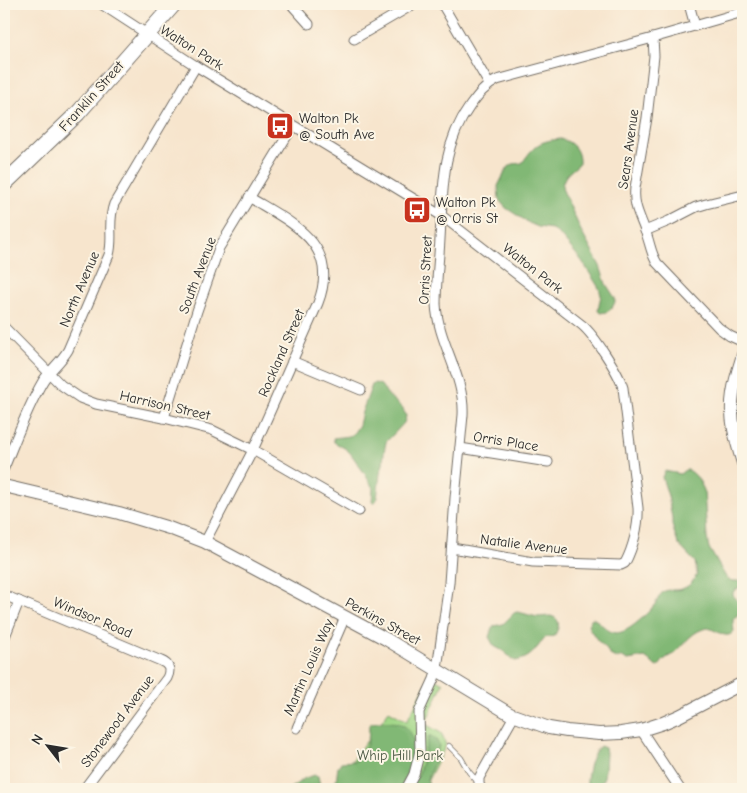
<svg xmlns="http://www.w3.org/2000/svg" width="747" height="793" font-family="'Comic Neue',sans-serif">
	<rect width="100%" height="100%" fill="#fcf5e5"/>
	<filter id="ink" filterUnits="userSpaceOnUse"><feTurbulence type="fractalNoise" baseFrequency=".02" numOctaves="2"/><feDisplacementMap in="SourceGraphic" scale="10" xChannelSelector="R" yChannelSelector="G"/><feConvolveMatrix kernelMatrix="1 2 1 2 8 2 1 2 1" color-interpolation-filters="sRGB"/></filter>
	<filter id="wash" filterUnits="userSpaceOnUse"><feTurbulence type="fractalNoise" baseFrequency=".0096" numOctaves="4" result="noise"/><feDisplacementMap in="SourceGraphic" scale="20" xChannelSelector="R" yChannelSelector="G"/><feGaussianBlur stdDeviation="1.12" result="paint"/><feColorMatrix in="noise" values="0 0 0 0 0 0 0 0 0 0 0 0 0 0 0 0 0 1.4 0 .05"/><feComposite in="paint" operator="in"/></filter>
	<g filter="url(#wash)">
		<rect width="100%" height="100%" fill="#f7e5cd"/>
		<path fill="#a2d788" stroke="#66815a" d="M430,676L443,683L425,724L441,733L446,745L427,782L429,789H331L389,711L407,721Z"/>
		<g fill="#81b874" stroke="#567250">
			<path d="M561,139C573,142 580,151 579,164C570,172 563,175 562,188L582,233L600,266L606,284L615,298V302L612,308L607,312L600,313L598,311L601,295L599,288L582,261L560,235L552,229L538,227L529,223L506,208L499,200L498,186L507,168L513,164L522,163C535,145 538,141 561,139Z"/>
			<path d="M375,383L381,385L388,395L403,409L406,416L404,423L386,442L384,452L383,464L380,473L377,499L374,503L372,502L373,488L365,474L351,454L346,449L334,442L333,438L349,436L353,434L359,425L362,412L372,385Z"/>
			<path d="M685,470H688C697,474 700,482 704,490L707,538L709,548L727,579C731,582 737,580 742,582L741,586L733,592V595L743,607V610L733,619V625L734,631C727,641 717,630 708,628C693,630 686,642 676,652C673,655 668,656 665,659C661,662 661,665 657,667C652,664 650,660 645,657L628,660L622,657L616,658L610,655L605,647L598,641L589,628L588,625L591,619L593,618C600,622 606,630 612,632C625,638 649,612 656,603C658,599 661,592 665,591C666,590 671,590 673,590C685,590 692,585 697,574L695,562L678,544L672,525V518L668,496L662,477L665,471L680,474Z"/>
			<path d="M517,612C524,613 531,616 538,617C542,617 546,616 550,616C562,618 559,629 554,636L544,638C536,650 530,659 515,661L503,651L494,646L489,637L492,628L494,626L503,624L514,613Z"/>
			<path d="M377,722C385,722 397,721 404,726C417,734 415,755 410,767C408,775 403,782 400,789H335L338,767L341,762L356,761C367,748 369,743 369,725L372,723Z"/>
			<path d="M429,736H431L436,740L439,745L437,755L427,779L429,786L432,789H410L419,773Z"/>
			<path d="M600,746L605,748L606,753L605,770L604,777L599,787L603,789L620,787L624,789H587C586,777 590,754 600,746Z"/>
			<path d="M315,775L318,776L320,786L322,789H289L305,778Z"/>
		</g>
	</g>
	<g filter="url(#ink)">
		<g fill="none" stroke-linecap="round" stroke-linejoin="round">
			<g stroke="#726c64" stroke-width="6">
				<path id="lane" d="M449,746L461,758L469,772L478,782"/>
			</g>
			<g stroke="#726c64" stroke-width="11">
				<g id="street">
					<path d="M101,4L196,66L442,216L582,325C594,335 619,373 623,388L638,508C639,525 633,548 625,563L621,565L533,562L452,548"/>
					<path d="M291,4L309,24"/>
					<path d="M442,4L489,84"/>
					<path d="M689,4L695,26"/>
					<path d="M653,38L654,56L647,118L635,188C633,206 640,216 646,233C650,243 651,254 657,263L719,328L730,336L743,342"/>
					<path d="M354,39L414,4"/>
					<path d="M645,231L669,221L696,207L706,204L743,195"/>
					<path d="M4,327L61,385L80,398L96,404L164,418L212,430L253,450L359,511"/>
					<path d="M292,361L361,390"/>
					<path d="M164,418L197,311L219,248L293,126"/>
					<path d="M460,448L548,462"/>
					<path d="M4,468C16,439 27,408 43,381C50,370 61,362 68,350L109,255C114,237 107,223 114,204L196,66"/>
					<path d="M205,542L253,450L318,303C341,243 291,223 249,197"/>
					<path d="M4,595L161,661C169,664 171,670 167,678L84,789"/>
					<path d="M4,639L19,601"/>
					<path d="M297,728L345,617"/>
					<path d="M641,730L680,789"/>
					<path d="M406,789L414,774L420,751L419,712L434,679L437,669L449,583L455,498L463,415C465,376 438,343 436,304C436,282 439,260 440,239C443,191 441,146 470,106C478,95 485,86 497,80L653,38L743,12"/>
					<path d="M482,789L479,785V778L514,716"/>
				</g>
			</g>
			<g stroke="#726c64" stroke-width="14">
				<g id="secondary">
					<path d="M743,355C739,368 735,380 733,393C729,417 736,441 743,463"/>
					<path d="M4,486L119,513L169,528L205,542L386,639L510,714L549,728L567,731L599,734L621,733L641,730L663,723L679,716L743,683"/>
				</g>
			</g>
			<g stroke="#726c64" stroke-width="17">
				<path id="primary" d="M4,184L78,113L174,4"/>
			</g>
			<use href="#lane" stroke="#fff" stroke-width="4.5"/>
			<use href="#street" stroke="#fff" stroke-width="9"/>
			<use href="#secondary" stroke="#fff" stroke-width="12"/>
			<use href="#primary" stroke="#fff" stroke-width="15"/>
		</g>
	</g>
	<defs>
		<g id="bus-square" transform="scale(1.4375)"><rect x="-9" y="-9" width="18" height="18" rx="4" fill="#c8321e" stroke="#fcf5e5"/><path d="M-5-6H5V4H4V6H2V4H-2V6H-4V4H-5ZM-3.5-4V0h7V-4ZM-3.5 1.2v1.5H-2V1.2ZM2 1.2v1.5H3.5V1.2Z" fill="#fff"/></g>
	</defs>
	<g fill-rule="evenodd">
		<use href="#bus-square" x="280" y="126"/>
		<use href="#bus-square" x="417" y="210"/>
	</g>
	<g text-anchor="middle" stroke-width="4" stroke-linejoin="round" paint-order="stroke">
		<g font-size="14" fill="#2b2b2b" stroke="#fcf5e5">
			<text transform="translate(192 47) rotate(32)" y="5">Walton Park</text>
			<text transform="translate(91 96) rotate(-48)" y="5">Franklin Street</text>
			<text transform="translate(628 149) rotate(-82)" y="5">Sears Avenue</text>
			<text transform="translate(533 268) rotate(38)" y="5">Walton Park</text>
			<text transform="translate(425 270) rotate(-87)" y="5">Orris Street</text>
			<text transform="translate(197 275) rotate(-69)" y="5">South Avenue</text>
			<text transform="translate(79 289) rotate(-67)" y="5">North Avenue</text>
			<text transform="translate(281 353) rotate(-66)" y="5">Rockland Street</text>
			<text transform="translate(165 405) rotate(13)" y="5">Harrison Street</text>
			<text transform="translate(506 441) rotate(9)" y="5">Orris Place</text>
			<text transform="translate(524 544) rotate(7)" y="5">Natalie Avenue</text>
			<text transform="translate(93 617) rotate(23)" y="5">Windsor Road</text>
			<text transform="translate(383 621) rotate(29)" y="5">Perkins Street</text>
			<text transform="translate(308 667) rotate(-66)" y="5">Martin Louis Way</text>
			<text transform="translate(117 721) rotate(-53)" y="5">Stonewood Avenue</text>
		</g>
		<g font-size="14" fill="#2b2b2b" stroke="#fcf5e5" text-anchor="start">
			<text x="299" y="123">Walton Pk<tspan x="299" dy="16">@ South Ave</tspan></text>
			<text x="436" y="207">Walton Pk<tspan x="436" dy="16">@ Orris St</tspan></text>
		</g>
		<g font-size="14" fill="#495642" stroke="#fcf5e5">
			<text x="400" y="760">Whip Hill Park</text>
		</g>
	</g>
	<rect width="747" height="793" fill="none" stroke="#fcf5e5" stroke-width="20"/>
	<g transform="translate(48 746) rotate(301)" stroke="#fcf5e5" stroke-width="4" paint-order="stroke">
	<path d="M0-4L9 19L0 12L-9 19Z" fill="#2b2b2b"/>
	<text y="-8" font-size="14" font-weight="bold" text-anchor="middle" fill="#2b2b2b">N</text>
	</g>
</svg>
